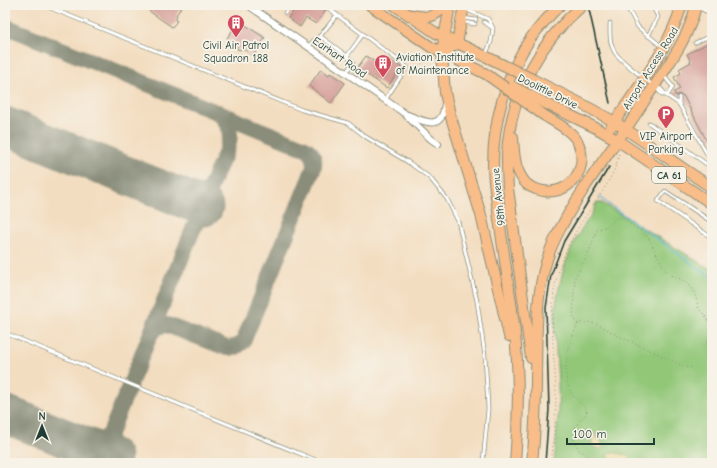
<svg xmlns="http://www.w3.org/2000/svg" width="717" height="468" font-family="'Comic Neue',sans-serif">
	<rect width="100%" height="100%" fill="#f7f3e8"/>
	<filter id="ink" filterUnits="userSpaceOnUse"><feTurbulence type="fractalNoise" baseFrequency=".025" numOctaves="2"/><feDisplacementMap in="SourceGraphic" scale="8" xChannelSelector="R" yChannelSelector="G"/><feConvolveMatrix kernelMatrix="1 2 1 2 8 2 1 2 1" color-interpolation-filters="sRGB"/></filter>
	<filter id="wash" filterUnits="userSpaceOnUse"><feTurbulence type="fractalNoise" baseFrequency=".012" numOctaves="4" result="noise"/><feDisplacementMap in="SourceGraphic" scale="16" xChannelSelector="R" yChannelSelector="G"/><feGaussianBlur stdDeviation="0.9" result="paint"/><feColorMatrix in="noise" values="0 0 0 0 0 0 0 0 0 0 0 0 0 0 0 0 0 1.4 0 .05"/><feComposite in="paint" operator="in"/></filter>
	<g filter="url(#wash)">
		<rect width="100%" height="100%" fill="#f3ddc0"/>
		<path fill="#92c778" stroke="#588256" d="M596,203H602L712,270V463H554C557,437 559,410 558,384C557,355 552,326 557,298C561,275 568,252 580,232C585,222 594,214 596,203Z"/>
		<g fill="#eeda9e" stroke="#868c69">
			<path d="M594,433L597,438L601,440L603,447L601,449L592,446V440L587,437L588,434Z"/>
			<path d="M611,452C617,453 622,454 629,456L630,459L629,462C625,462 621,461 618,459L612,460L609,458V453Z"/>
		</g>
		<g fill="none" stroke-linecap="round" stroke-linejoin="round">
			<path stroke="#55b2d3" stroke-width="1.5" d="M600,197L604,201L712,278"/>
			<g stroke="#898d7a" stroke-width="16">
				<path d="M5,26L305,148C314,153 316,160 313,170L243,342L236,347L227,348L167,325L159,326L152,332"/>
				<path d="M180,197C194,199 203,201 210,187"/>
				<path d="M73,441C86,442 99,443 110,435"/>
				<path d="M73,441L86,457L88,463"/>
				<path d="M98,463L194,227C202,211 207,195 214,178C220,164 230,148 230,134C229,125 224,118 218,112"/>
			</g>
			<g stroke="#898d7a" stroke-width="39">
				<path d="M5,126L204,207"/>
				<path d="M5,414L112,457"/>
			</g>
		</g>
		<g id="blocks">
			<g fill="#d49b95">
				<path d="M150,5H183L176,15L177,16L175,20L177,21L172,27L149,11L150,10L148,9Z"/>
				<path d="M298,5H319L326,10L316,24L306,18L300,27L288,18Z"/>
				<path d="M239,21L265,38L253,56L242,48L240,50L237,49V45L227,38Z"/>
				<path d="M710,42L712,45V101L710,102L712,106V151L683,95L682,96L679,94L676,96L674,92L680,89L674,77L681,73L679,69L691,62L687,54Z"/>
				<path d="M366,56L382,67L388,59L401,67L387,88L357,68Z"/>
				<path d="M321,69L329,75L330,73L345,83L331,103L309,86Z"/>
			</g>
		</g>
	</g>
	<g filter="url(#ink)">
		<use href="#blocks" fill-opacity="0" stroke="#898d7a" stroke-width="1"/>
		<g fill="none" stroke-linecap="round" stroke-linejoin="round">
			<g stroke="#898d7a" stroke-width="4.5">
				<g id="service">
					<path d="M43,5L302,110L348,123L366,137L408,162L430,178L447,199L458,221L477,301L485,356L487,388L488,409L483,463"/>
					<path d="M626,5L638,27L661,46"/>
					<path d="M672,5L670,8L678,11"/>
					<path d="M697,7L712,14"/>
					<path d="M465,9L488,19L493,28L491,42L486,54"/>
					<path d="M285,13L291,5"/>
					<path d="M337,15L407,67L385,100"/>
					<path d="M463,18L476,20"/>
					<path d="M463,22L475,24"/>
					<path d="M484,22L491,27"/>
					<path d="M610,23C610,33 609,42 614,51C618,59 646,80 654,86C659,89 659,95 666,95"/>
					<path d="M320,36L347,56L363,34"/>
					<path d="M648,36L658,17L652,5"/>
					<path d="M695,43L712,35"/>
					<path d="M308,47L315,39L320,36L337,15L324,5"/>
					<path d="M346,73L353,62L347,56"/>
					<path d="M663,75L673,87L667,96"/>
					<path d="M658,88L661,89L666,95L679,104L712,163"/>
					<path d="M679,104V97"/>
					<path d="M649,123L712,168"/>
					<path d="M712,222L665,191L658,201L712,238"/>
					<path d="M5,333L323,463"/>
				</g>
			</g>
			<g stroke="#898d7a" stroke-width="8">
				<g id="minor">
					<path d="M248,5L404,113L431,139L438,144"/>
					<path d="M408,115C427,123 443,131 445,102"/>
				</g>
			</g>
			<g stroke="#898d7a" stroke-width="12">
				<g id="primary">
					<path d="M370,5L431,47L486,74"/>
					<path d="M394,5L436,33L491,59"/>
					<path d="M450,5L444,38L442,54L445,93L450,114L481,215L509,336"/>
					<path d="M412,15C428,18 434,19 445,5"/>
					<path d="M452,47L457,44L464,5"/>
					<path d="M534,80L582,104L615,122L712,188"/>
					<path d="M549,105L596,128L617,140L712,204"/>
					<path d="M611,127C638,86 667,53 682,5"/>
					<path d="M513,137C514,151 514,166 522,178C525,184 530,187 536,189C564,200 590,173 579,145C574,131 556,123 545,116"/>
					<path d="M531,358L508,188C507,173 506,158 508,142C514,88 542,40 583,5"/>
					<path d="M515,463C519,417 519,370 514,324C509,289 504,254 499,219C497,201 493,183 493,165C493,121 506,76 530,39C539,27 549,16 560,5"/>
					<path d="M532,463C535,435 536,407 536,379C537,331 534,283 555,239C574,200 600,165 625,130C636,115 646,98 657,82C673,58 690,34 696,5"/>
				</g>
			</g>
			<g stroke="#898d7a" stroke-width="1" stroke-dasharray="1 3" stroke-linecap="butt">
				<path d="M415,68L428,59"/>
				<path d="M578,324L573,316L575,277L587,257L597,230L609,225L617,217L621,218L646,235L649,239L665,270L669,274L685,281L694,292L699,309L707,318L712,334"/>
				<path d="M551,463C554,441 556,416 556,393C555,356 548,318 556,281C561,261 570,241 581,223C593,205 617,174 619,153L620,152"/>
				<path d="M600,463L579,450L574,440L575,428L579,421L586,414L587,410C582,403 574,399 570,391C561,374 569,338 579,323L588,322L597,324L617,335L673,361L684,367L693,368"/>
			</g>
			<use href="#service" stroke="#fff" stroke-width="3"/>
			<use href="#minor" stroke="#fff" stroke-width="6"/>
			<use href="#primary" stroke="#f8bd88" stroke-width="10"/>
			<g stroke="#1f3d34" stroke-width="1.5">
				<path d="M588,5L610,103"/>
				<path d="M545,463L549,409L546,308L551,275L564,241L609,167"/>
			</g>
			<g stroke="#898d7a" stroke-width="12" stroke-linecap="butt">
				<g id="primary-bridge">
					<path d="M491,59L534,80"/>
					<path d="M486,74L545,116"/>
					<path d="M513,87L549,105"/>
				</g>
			</g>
			<use href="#primary-bridge" stroke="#f8bd88" stroke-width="10"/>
		</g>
	</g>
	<defs>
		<g id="building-pin" transform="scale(0.9)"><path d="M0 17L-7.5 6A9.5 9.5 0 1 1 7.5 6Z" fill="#d1495b" stroke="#f7f3e8"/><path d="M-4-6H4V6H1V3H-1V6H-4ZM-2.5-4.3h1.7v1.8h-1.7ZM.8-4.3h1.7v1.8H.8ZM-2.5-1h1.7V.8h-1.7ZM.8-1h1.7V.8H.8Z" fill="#fff"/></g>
		<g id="parking-pin" transform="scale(0.9)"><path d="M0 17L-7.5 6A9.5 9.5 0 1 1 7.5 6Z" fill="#d1495b" stroke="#f7f3e8"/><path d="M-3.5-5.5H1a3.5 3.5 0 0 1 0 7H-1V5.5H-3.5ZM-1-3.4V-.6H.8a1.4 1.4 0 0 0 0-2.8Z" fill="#fff"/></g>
	</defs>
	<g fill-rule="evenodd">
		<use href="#building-pin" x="236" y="23"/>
		<use href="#building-pin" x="383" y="63"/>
		<use href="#parking-pin" x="666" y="114"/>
	</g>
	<g text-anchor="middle" stroke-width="3.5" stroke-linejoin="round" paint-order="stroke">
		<rect fill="#f7f3e8" stroke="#60746a" stroke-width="1" x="652" y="167" width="34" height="16" rx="3"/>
		<g font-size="10" font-weight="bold" fill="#1f3d34">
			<text x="669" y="179">CA 61</text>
		</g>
		<g font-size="11" fill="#1f3d34" stroke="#f7f3e8">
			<text x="236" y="49">Civil Air Patrol<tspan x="236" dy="13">Squadron 188</tspan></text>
			<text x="396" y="61" text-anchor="start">Aviation Institute<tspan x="396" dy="13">of Maintenance</tspan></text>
			<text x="666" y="140">VIP Airport<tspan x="666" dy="13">Parking</tspan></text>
		</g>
		<g font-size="11" fill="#1f3d34" stroke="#f7f3e8">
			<text transform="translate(340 57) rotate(35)" y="4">Earhart Road</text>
			<text transform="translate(650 68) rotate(-58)" y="4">Airport Access Road</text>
			<text transform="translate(548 91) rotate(26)" y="4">Doolittle Drive</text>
			<text transform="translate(498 197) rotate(-96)" y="4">98th Avenue</text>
		</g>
	</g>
	<rect width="717" height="468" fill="none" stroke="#f7f3e8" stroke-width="20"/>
	<g transform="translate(42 426)" stroke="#f7f3e8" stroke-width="3" paint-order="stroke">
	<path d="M0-3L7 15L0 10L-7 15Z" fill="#1f3d34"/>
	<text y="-6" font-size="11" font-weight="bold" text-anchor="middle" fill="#1f3d34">N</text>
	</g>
	<path d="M567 438v6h87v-6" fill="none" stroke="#1f3d34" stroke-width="2"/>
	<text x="573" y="438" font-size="12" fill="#1f3d34" stroke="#f7f3e8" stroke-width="3" paint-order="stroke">100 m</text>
</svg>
